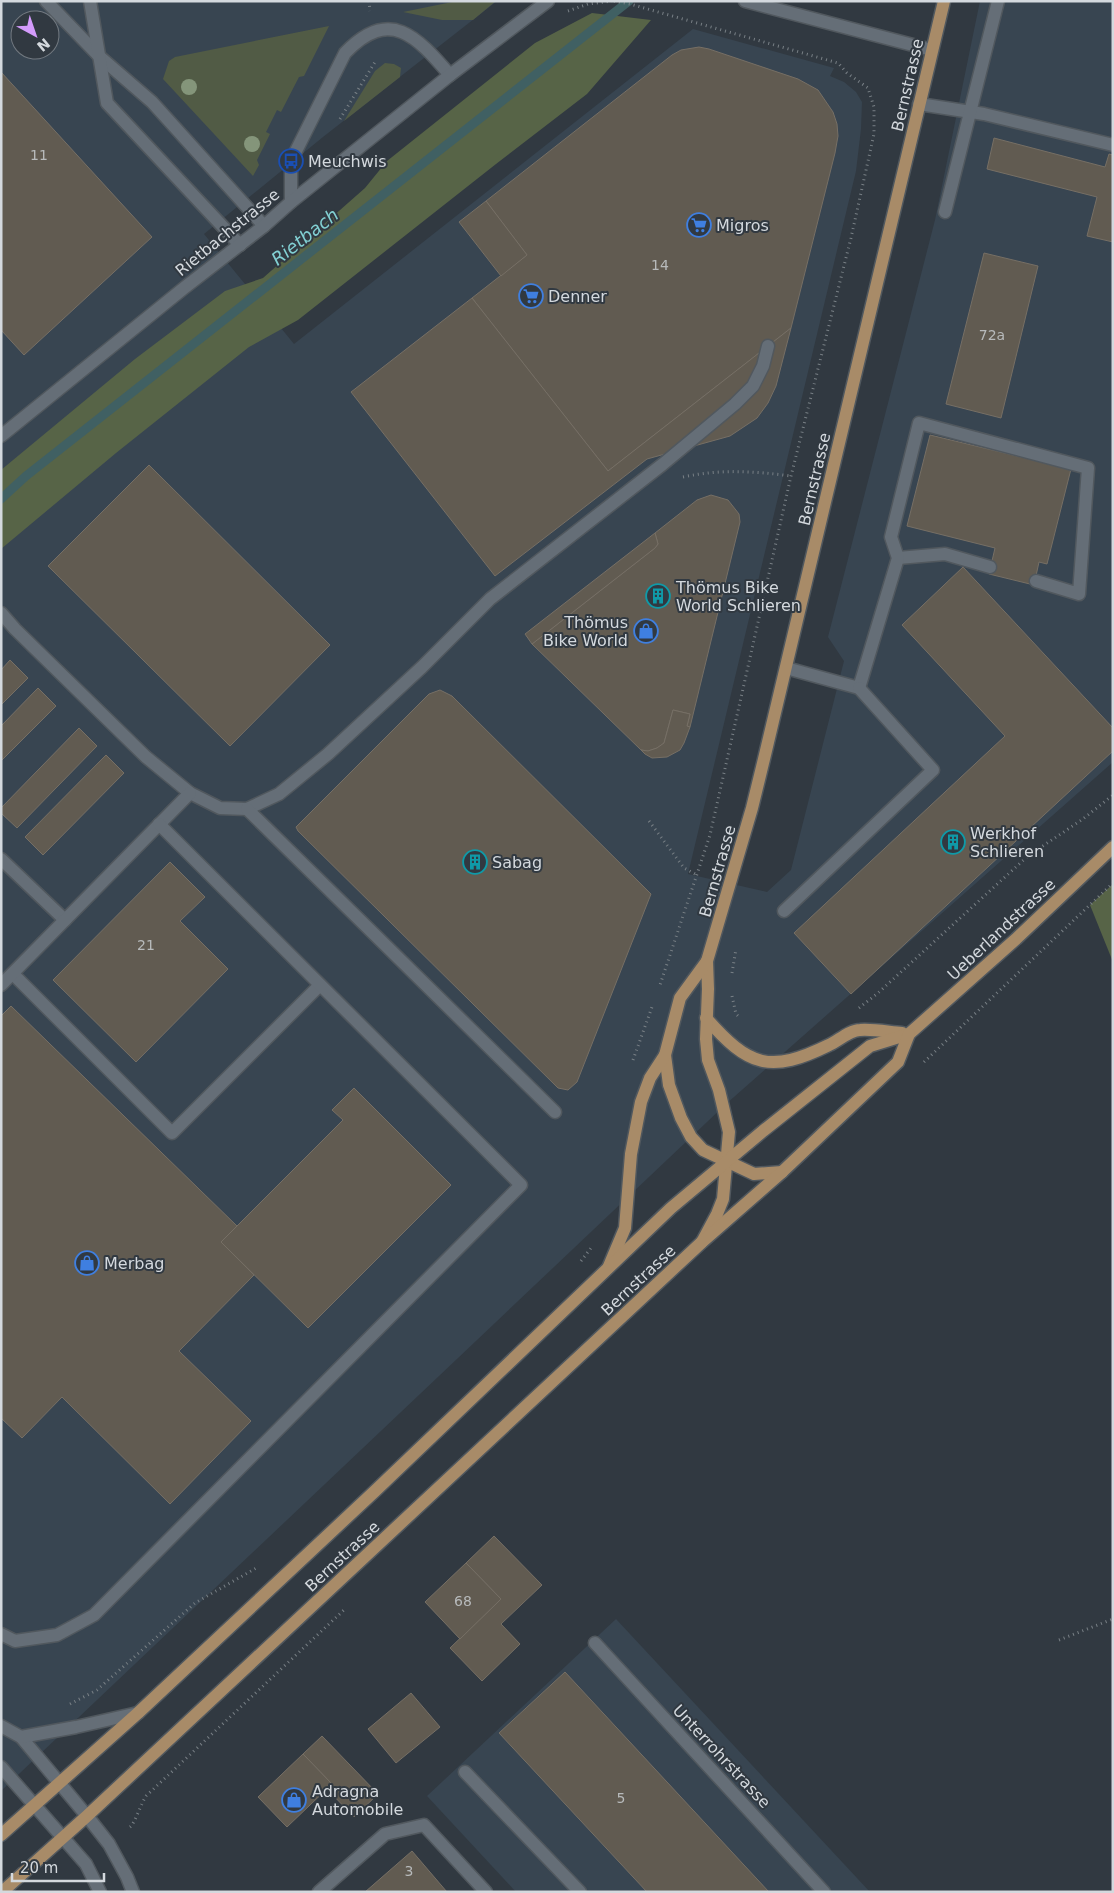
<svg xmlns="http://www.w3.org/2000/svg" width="1114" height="1893" font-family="'DejaVu Sans',sans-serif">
	<rect width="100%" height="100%" fill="#313941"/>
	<g fill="#384551" fill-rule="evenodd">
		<path d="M1,1H497L323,137L204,234L294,344L693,29L834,68L830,76L844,82L856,92L862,102L861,129L856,171L688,874L767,892L791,870L844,661L828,637L935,220L980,1H1113V762L726,1104L1,1791ZM20,20H50V50H20Z"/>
		<path d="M616,1619L870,1892H516L427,1796Z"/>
	</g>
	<g fill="#515b45">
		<path d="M457,1H496L473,20H442L403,12Z"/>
		<path d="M329,26L304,76L299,77L281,112L277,110L266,132L270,134L257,160L259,165L253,176L163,79L169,61L175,57Z"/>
		<path d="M385,63L394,64L401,68L400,77L344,121L375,71Z"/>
	</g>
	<g fill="#576447">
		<path d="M592,13L651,20L587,94L496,164L298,320L249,347L116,453L1,549V470L135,359L225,291L263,278L365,188L387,161L535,43Z"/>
		<path d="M1113,884V962L1090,905Z"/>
	</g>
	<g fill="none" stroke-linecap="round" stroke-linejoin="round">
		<path stroke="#406063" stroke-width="9" d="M1,499L26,476L629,1"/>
	</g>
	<g fill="#615b51" stroke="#766f65">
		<path d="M699,47L709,49L798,79L818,90L833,112L837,124L838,136L835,153L791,328L608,471L472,298L527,255L486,201L672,55L681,50Z"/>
		<path d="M1,72L152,237L24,355L1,330Z"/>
		<path d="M994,138L1105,167L1109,154L1113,155V242L1087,236L1097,197L987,169Z"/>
		<path d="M486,201L527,255L501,276L459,222Z"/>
		<path d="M984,253L1038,266L1001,418L946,404Z"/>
		<path d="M472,298L608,471L791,328L776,386L768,403L757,418L730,436L647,459L495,576L351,392Z"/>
		<path d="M930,435L1071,469L1047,564L1039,562L1034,585L989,574L995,548L907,526Z"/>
		<path d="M149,465L330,645L230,746L48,566Z"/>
		<path d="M711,495L728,500L739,514L740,522L690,727L687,726L690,714L673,710L664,743L657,748L648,751L641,750L532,644L655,548L658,544L655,533L697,500Z"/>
		<path d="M655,533L658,544L655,548L532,644L525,634Z"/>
		<path d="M963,567L1113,728V751L851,994L794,933L1005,736L902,625Z"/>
		<path d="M10,660L28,678L1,705V670Z"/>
		<path d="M38,688L56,706L1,761V726Z"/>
		<path d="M440,690L452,696L651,894L577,1082L568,1090L558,1088L298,831L296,827L429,694Z"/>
		<path d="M673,710L690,714L687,726L690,727L684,743L680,750L667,757L652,758L645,754L641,750L648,751L657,748L664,743Z"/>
		<path d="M79,728L97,746L17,828L1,813V808Z"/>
		<path d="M106,755L124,773L43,855L25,837Z"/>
		<path d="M170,862L205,897L180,921L228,969L136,1062L53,980Z"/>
		<path d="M11,1006L237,1226L221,1242L254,1275L179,1351L251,1421L170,1504L62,1397L22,1438L1,1418V1016Z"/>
		<path d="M354,1088L451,1185L308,1328L221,1242L343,1120L332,1110Z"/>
		<path d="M494,1536L542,1585L501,1624L520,1644L482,1681L450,1648L501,1599L466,1563Z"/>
		<path d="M466,1563L501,1599L460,1639L425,1602Z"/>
		<path d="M565,1672L769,1892H647L499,1733Z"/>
		<path d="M411,1693L440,1727L396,1763L368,1729Z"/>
		<path d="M322,1736L378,1794L354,1817L327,1789L332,1784L303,1754Z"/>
		<path d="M303,1754L332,1784L287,1827L258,1797Z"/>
		<path d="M412,1851L447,1892H365Z"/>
	</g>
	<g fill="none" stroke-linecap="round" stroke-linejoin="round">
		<g stroke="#51585e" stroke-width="15">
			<g id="lane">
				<path d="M46,1L100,57L152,102L264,226"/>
				<path d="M90,1L107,103L240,245"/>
				<path d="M919,104L984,114L1113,145"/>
				<path d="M291,202V161L345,53C390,6 417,37 450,75"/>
				<path d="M945,212L998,1"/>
				<path d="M898,558L945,554L990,567"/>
				<path d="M1,613L15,629L146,757L190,793L220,808L247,809L279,794L328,754L422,667L490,599L663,464L735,404L753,386L763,366L768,346"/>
				<path d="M786,668L859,688L898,558L891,537L919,423L1088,468L1079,594L1036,581"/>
				<path d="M247,809L555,1112"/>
				<path d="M1,859L65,920"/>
				<path d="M784,911L933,770L859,688"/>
				<path d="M13,974L172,1133L320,985"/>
				<path d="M1,985L190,793"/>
				<path d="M1,1634L15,1641L57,1635L94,1615L521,1185L159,824"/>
				<path d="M595,1643L824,1892"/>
				<path d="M465,1772L580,1892"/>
				<path d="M319,1892L385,1834L424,1825L486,1892"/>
			</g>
		</g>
		<g stroke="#51585e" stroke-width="15">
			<g id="street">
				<path d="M745,1L932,50"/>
				<path d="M1,436L184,288L264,226L291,202L450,75L548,1"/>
				<path d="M1,1726L21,1737L87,1816L109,1844L127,1877L133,1892"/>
				<path d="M21,1737L76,1727L138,1713"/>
				<path d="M1,1767L86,1864L100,1892"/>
			</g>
		</g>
		<g stroke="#51585e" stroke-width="15">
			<g id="primary">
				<path d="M706,1018C749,1067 770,1074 829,1045C838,1041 850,1030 860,1030C873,1029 889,1032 902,1033"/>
				<path d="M665,1055L669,1085L681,1118L691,1137L703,1150L754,1174L782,1172"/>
				<path d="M702,1242L717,1214L723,1199L729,1132L719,1090L708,1060L706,1039L708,989L707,961L752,808L764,759L944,1"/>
				<path d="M609,1266L625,1228L631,1154L641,1102L650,1078L665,1055L680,998L707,961"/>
				<path d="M1,1835L138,1713L375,1491L671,1208L763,1131L870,1046L909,1034L1016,939L1113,847"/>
				<path d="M2,1892L87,1816L702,1242L782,1172L898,1062L909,1034"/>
			</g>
		</g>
		<g stroke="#798086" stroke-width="3" stroke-dasharray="1 4" stroke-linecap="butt">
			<path d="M369,1L370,11"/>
			<path d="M614,1L630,4L838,63L847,73L868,88L874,107V134L851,238L791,476L710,835L660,985"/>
			<path d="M568,11L588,4L612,1"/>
			<path d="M340,119L375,62"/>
			<path d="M683,477C721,469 753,471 791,476"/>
			<path d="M649,821L684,868L697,875"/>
			<path d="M732,973L736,949"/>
			<path d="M732,996L736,1014L740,1018"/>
			<path d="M859,1008L878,993L1028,856L1083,819L1113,795"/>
			<path d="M633,1060L652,1007"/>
			<path d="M924,1062L1113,883"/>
			<path d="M581,1261L591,1248"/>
			<path d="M1059,1640L1113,1619"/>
			<path d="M70,1704L97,1690L195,1603L258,1567"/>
			<path d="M130,1827C135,1823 141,1804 146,1796L345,1609"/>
		</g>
		<use href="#lane" stroke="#656e77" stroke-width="12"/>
		<use href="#street" stroke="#656e77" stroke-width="12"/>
		<use href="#primary" stroke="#a88b68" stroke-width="12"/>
	</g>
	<g fill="#84957a">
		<circle cx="189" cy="87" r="8"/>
		<circle cx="252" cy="144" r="8"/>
	</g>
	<defs>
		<g id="bus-ring" transform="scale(1.25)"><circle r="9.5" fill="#313941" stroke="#1a4fb4" stroke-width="1.5"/><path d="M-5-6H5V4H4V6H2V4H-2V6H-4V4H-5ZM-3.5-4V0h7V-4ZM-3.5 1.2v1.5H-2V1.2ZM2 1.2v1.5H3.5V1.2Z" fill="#1a4fb4"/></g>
		<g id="supermarket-ring" transform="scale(1.25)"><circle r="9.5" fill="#313941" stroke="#3f7fe0" stroke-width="1.5"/><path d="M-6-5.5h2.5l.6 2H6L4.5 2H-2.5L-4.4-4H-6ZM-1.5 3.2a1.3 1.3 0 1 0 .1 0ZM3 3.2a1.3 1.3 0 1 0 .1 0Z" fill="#3f7fe0"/></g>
		<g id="building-ring" transform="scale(1.25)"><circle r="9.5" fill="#313941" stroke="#0f9aa8" stroke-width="1.5"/><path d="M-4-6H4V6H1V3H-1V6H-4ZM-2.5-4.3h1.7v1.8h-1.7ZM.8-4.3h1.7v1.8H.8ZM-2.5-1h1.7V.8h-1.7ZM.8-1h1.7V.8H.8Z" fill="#0f9aa8"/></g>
		<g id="shop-ring" transform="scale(1.25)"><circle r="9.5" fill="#313941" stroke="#3f7fe0" stroke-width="1.5"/><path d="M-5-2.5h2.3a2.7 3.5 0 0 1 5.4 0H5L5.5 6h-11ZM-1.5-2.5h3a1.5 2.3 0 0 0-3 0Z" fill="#3f7fe0"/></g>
	</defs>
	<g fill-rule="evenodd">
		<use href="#bus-ring" x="291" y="161"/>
		<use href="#supermarket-ring" x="699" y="225"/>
		<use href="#supermarket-ring" x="531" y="296"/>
		<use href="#building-ring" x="658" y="596"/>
		<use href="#shop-ring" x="646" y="631"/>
		<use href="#building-ring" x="953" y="842"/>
		<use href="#building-ring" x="475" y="862"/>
		<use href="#shop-ring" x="87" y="1263"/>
		<use href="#shop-ring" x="294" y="1800"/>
	</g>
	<g text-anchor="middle" stroke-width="4" stroke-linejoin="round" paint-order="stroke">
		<g font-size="14" fill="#b7babb">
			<text x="39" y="160">11</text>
			<text x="660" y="270">14</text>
			<text x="992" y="340">72a</text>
			<text x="146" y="950">21</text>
			<text x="463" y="1606">68</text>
			<text x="621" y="1803">5</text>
			<text x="409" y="1876">3</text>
		</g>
		<g font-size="16" fill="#d4d9de" stroke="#313941">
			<text transform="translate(907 85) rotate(-77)" y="6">Bernstrasse</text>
			<text transform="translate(227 232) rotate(-39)" y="6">Rietbachstrasse</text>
			<text transform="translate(814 479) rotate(-77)" y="6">Bernstrasse</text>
			<text transform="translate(717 871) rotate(-74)" y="6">Bernstrasse</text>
			<text transform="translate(1001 929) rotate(-43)" y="6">Ueberlandstrasse</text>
			<text transform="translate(638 1280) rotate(-43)" y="6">Bernstrasse</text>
			<text transform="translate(342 1556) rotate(-43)" y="6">Bernstrasse</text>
			<text transform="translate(722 1756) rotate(47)" y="6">Unterrohrstrasse</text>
		</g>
		<g font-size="16" fill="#d4d9de" stroke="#313941" text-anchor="start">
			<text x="308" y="167">Meuchwis</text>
			<text x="716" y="231">Migros</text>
			<text x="548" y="302">Denner</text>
			<text x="676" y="593">Thömus Bike<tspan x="676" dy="18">World Schlieren</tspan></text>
			<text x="628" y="628" text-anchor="end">Thömus<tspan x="628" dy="18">Bike World</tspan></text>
			<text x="970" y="839">Werkhof<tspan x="970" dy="18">Schlieren</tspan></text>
			<text x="492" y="868">Sabag</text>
			<text x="104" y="1269">Merbag</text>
			<text x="312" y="1797">Adragna<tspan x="312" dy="18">Automobile</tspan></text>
		</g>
		<g font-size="18" font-style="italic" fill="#82d0d3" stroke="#313941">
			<text transform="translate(305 237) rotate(-38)" y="6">Rietbach</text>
		</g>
	</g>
	<rect width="1114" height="1893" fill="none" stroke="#d4d9de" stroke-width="5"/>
	<g transform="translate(35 35) rotate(140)"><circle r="24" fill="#313941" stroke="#727980"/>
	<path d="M0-4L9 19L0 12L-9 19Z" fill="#d49cfc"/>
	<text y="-8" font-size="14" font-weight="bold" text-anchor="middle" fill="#d4d9de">N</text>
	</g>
	<path d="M12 1873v8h92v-8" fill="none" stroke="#d4d9de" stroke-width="2.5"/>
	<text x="20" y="1873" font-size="15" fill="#d4d9de" stroke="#313941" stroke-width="4" paint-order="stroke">20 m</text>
</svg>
